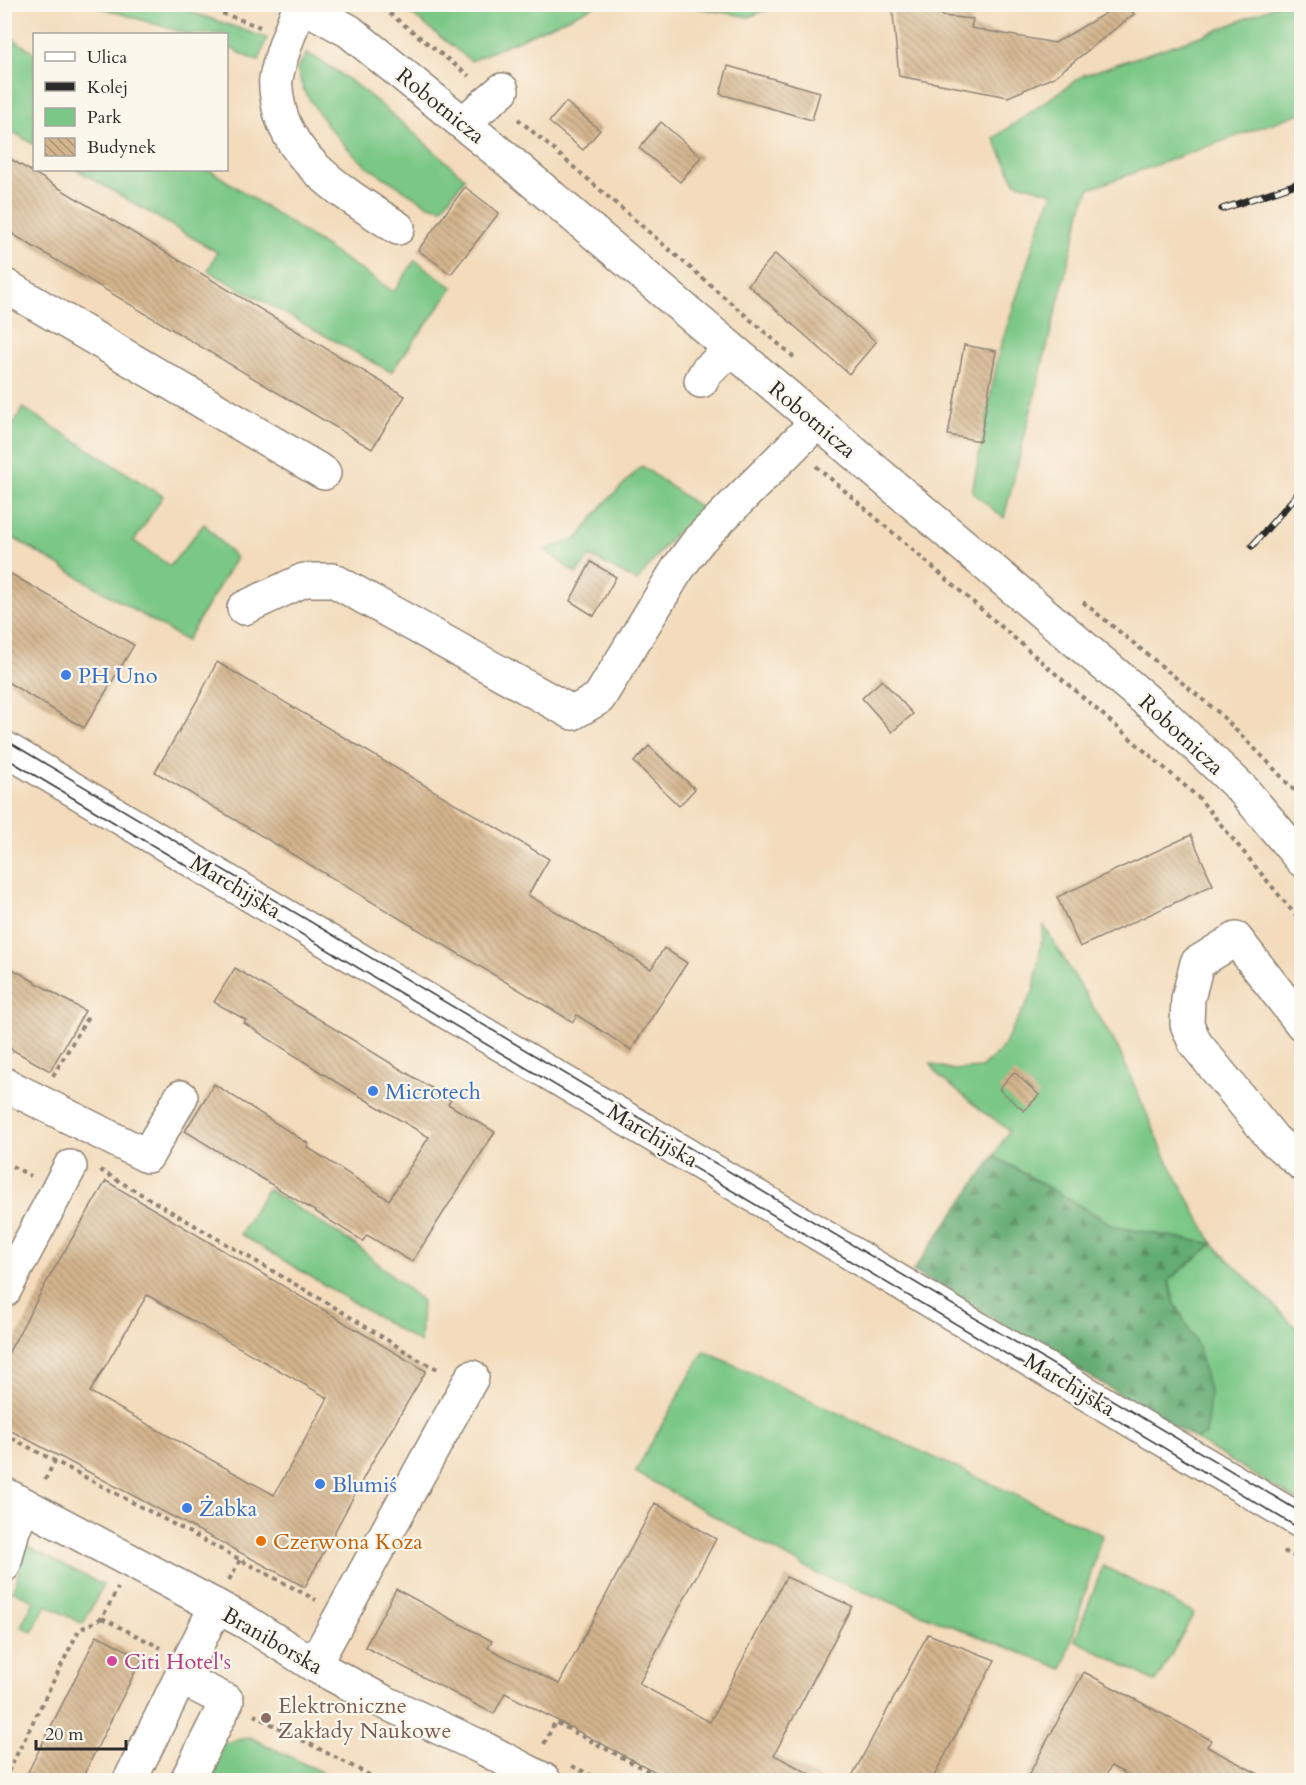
<svg xmlns="http://www.w3.org/2000/svg" width="1306" height="1785" font-family="Cardo,serif">
	<defs>
		<pattern id="forest-firs" width="22" height="20" patternUnits="userSpaceOnUse" patternTransform="scale(1.5)"><rect width="22" height="20" fill="#63ac73"/><path d="M5 1l3.5 6h-7zM16 11l3.5 6h-7z" fill="#528c5f"/></pattern>
		<pattern id="building-back-hatch" width="6" height="6" patternUnits="userSpaceOnUse" patternTransform="scale(1.5)"><rect width="6" height="6" fill="#d4b58e"/><path d="M-1 5l2 2M0 0l6 6M5-1l2 2" fill="none" stroke="#ac9374"/></pattern>
	</defs>
	<rect width="100%" height="100%" fill="#fbf7ec"/>
	<filter id="ink" filterUnits="userSpaceOnUse"><feTurbulence type="fractalNoise" baseFrequency=".0167" numOctaves="2"/><feDisplacementMap in="SourceGraphic" scale="12" xChannelSelector="R" yChannelSelector="G"/><feConvolveMatrix kernelMatrix="1 2 1 2 8 2 1 2 1" color-interpolation-filters="sRGB"/></filter>
	<filter id="wash" filterUnits="userSpaceOnUse"><feTurbulence type="fractalNoise" baseFrequency=".008" numOctaves="4" result="noise"/><feDisplacementMap in="SourceGraphic" scale="24" xChannelSelector="R" yChannelSelector="G"/><feGaussianBlur stdDeviation="1.35" result="paint"/><feColorMatrix in="noise" values="0 0 0 0 0 0 0 0 0 0 0 0 0 0 0 0 0 1.4 0 .05"/><feComposite in="paint" operator="in"/></filter>
	<g filter="url(#wash)">
		<rect width="100%" height="100%" fill="#f3dbbc"/>
		<g fill="#7ac786" stroke="#527958" stroke-width="1.5">
			<path d="M1279,4L1301,5V113L1089,189L1082,207L1004,518L972,492L999,352L1040,224L1053,193L1015,182L994,138L1084,75L1216,31Z"/>
			<path d="M92,5H171L267,38L259,61C247,59 238,50 227,47L226,34H188Z"/>
			<path d="M400,5H597L471,61Z"/>
			<path d="M682,5H779L749,17Z"/>
			<path d="M5,33L34,53V145L5,127Z"/>
			<path d="M307,53C365,85 414,135 465,178L442,208L428,205L369,168L352,153L326,124L304,91L297,69Z"/>
			<path d="M77,170H210L394,292L415,260L453,288L391,372L208,271L217,252Z"/>
			<path d="M23,408L163,496L134,541L170,566L204,524L236,558L186,641L5,533V438Z"/>
			<path d="M642,466L705,511L676,532L637,581L590,556L576,574L545,550L578,538L603,505Z"/>
			<path d="M1044,926L1118,1048L1166,1158L1213,1244L1301,1333V1503L1195,1439L1198,1347L1174,1301L1169,1280L1213,1244L1116,1227L994,1156L1009,1131L993,1118L984,1113L938,1075L931,1064L953,1070L981,1068L1000,1051L1034,990Z"/>
			<path d="M267,1189L356,1245L422,1301L420,1343L240,1234Z"/>
			<path d="M704,1351L1102,1535L1063,1669L818,1574L635,1472Z"/>
			<path d="M22,1544L103,1585L83,1624L46,1605L32,1632L21,1626L34,1601L12,1590L17,1580Z"/>
			<path d="M1103,1566L1194,1613L1156,1682L1075,1640Z"/>
			<path d="M250,1737L337,1780H202L220,1744Z"/>
		</g>
		<path fill="url(#forest-firs)" stroke="#476c4f" stroke-width="1.5" d="M994,1156L1116,1227L1213,1244L1169,1280L1174,1301L1198,1347L1210,1395L1206,1435L1195,1439L913,1271Z"/>
		<g id="blocks">
			<g fill="url(#building-back-hatch)" fill-rule="evenodd">
				<path d="M892,4H939L942,16L973,19L971,28L1055,43L1121,4H1127L1134,14L1054,77L1008,97L899,76Z"/>
				<path d="M728,66L820,92L812,120L720,94Z"/>
				<path d="M566,102L600,130L583,150L549,122Z"/>
				<path d="M661,122L701,157L680,182L639,148Z"/>
				<path d="M4,155L405,396L372,449L4,229Z"/>
				<path d="M465,187L499,213L451,274L418,250Z"/>
				<path d="M775,254L876,342L849,374L748,285Z"/>
				<path d="M964,345L996,351L980,441L948,435Z"/>
				<path d="M591,562L616,577L594,616L570,601Z"/>
				<path d="M4,570L134,645L84,728L4,680Z"/>
				<path d="M217,662L549,859L528,895L651,969L664,948L687,963L631,1050L577,1015L573,1022L155,772L198,699Z"/>
				<path d="M882,680L913,714L892,732L862,698Z"/>
				<path d="M649,746L695,789L679,806L634,762Z"/>
				<path d="M1191,835L1213,885L1080,947L1057,897Z"/>
				<path d="M4,964L85,1011L50,1071L4,1045Z"/>
				<path d="M235,968L451,1100L448,1104L495,1132L412,1262L367,1235L363,1241L185,1131L214,1084L309,1144L307,1147L389,1200L429,1137L336,1082L244,1023L246,1020L214,1002Z"/>
				<path d="M1014,1072L1039,1095L1024,1111L999,1089Z"/>
				<path d="M106,1181L426,1371L371,1464L305,1587L4,1427V1361L51,1274ZM147,1295L328,1398L274,1495L90,1392Z"/>
				<path d="M655,1503L716,1539L639,1684L710,1722L786,1577L852,1606L774,1755L822,1780H671L505,1693L494,1714L365,1647L396,1589L492,1641L488,1648L559,1684Z"/>
				<path d="M928,1634L995,1660L932,1780H850Z"/>
				<path d="M97,1635L142,1658L81,1780H24Z"/>
				<path d="M1084,1672L1211,1740L1207,1747L1270,1780H1138L1111,1766L1104,1780H1026Z"/>
			</g>
		</g>
	</g>
	<g filter="url(#ink)">
		<use href="#blocks" fill-opacity="0" stroke="#8f8374" stroke-width="1.5"/>
		<g fill="none" stroke-linecap="round" stroke-linejoin="round">
			<g stroke="#8f8374" stroke-width="36">
				<g id="minor">
					<path d="M300,4L349,31L502,155L1166,717L1243,790L1302,860"/>
					<path d="M300,4C292,28 280,54 276,79C275,85 276,91 277,97C285,161 349,196 398,228"/>
					<path d="M463,123L502,90"/>
					<path d="M4,285L324,473"/>
					<path d="M701,381L706,372L731,350"/>
					<path d="M244,608L304,580H333L573,713L599,698L677,570L699,540L816,423"/>
					<path d="M4,748L1302,1522"/>
					<path d="M1302,1024L1236,939L1197,963L1188,999L1187,1024L1195,1043L1274,1140L1302,1164"/>
					<path d="M4,1084L147,1156L181,1097"/>
					<path d="M4,1291L70,1167"/>
					<path d="M4,1494L246,1622L314,1665L384,1702L481,1747L544,1780"/>
					<path d="M4,1565L13,1530L25,1505"/>
					<path d="M314,1665L472,1377"/>
					<path d="M181,1678L227,1701L187,1780"/>
					<path d="M130,1780L216,1606"/>
				</g>
			</g>
			<g stroke="#8f8374" stroke-width="4" stroke-dasharray="4.5 4.5" stroke-linecap="butt">
				<path d="M197,4L260,27"/>
				<path d="M374,4L389,13L469,76"/>
				<path d="M518,119L796,359"/>
				<path d="M816,466L1199,798L1302,923"/>
				<path d="M1083,602L1218,712L1266,760L1302,799"/>
				<path d="M4,1048L13,1052"/>
				<path d="M53,1076L87,1018L83,1016"/>
				<path d="M4,1162L31,1176"/>
				<path d="M100,1170L334,1307L421,1361L440,1370"/>
				<path d="M4,1434L316,1600"/>
				<path d="M45,1480L58,1455"/>
				<path d="M1284,1551L1302,1561"/>
				<path d="M229,1580L240,1560"/>
				<path d="M102,1618L161,1648"/>
				<path d="M254,1715L379,1780"/>
				<path d="M544,1744L555,1722L665,1780"/>
				<path d="M572,1766L601,1780"/>
				<path d="M942,1778L946,1780"/>
				<path d="M4,1780L79,1630L102,1618L118,1588"/>
			</g>
			<use href="#minor" stroke="#fff" stroke-width="33"/>
			<g stroke="#2b2b2b" stroke-width="1.5">
				<path d="M4,739L1302,1513"/>
				<path d="M4,757L1302,1530"/>
			</g>
			<g stroke="#2b2b2b" stroke-width="7">
				<g id="rail">
					<path d="M1222,209L1302,182"/>
					<path d="M1252,546L1302,489"/>
				</g>
			</g>
			<use href="#rail" stroke="#fbf7ec" stroke-width="4.5" stroke-dasharray="14" stroke-linecap="butt"/>
		</g>
	</g>
	<g fill="#3f7fe0" stroke="#fbf7ec" stroke-width="2">
		<circle cx="66" cy="675" r="6"/>
		<circle cx="373" cy="1091" r="6"/>
		<circle cx="320" cy="1484" r="6"/>
		<circle cx="187" cy="1508" r="6"/>
	</g>
	<circle fill="#e8710a" stroke="#fbf7ec" stroke-width="2" cx="261" cy="1541" r="6"/>
	<circle fill="#d1479c" stroke="#fbf7ec" stroke-width="2" cx="112" cy="1661" r="6"/>
	<circle fill="#8d6e63" stroke="#fbf7ec" stroke-width="2" cx="266" cy="1718" r="6"/>
	<g text-anchor="middle" stroke-width="4.5" stroke-linejoin="round" paint-order="stroke">
		<g font-size="22" fill="#2b2b2b" stroke="#fbf7ec">
			<text transform="translate(441 105) rotate(39)" y="8">Robotnicza</text>
			<text transform="translate(813 419) rotate(40)" y="8">Robotnicza</text>
			<text transform="translate(1182 734) rotate(43)" y="8">Robotnicza</text>
			<text transform="translate(236 886) rotate(31)" y="8">Marchijska</text>
			<text transform="translate(653 1135) rotate(31)" y="8">Marchijska</text>
			<text transform="translate(1070 1384) rotate(31)" y="8">Marchijska</text>
			<text transform="translate(273 1640) rotate(30)" y="8">Braniborska</text>
		</g>
		<g font-size="22" fill="#366cbe" stroke="#fbf7ec" text-anchor="start">
			<text x="78" y="683">PH Uno</text>
			<text x="385" y="1099">Microtech</text>
			<text x="332" y="1492">Blumiś</text>
			<text x="199" y="1516">Żabka</text>
		</g>
		<g font-size="22" fill="#c56008" stroke="#fbf7ec" text-anchor="start">
			<text x="273" y="1549">Czerwona Koza</text>
		</g>
		<g font-size="22" fill="#b23c85" stroke="#fbf7ec" text-anchor="start">
			<text x="124" y="1669">Citi Hotel's</text>
		</g>
		<g font-size="22" fill="#785e54" stroke="#fbf7ec" text-anchor="start">
			<text x="278" y="1713">Elektroniczne<tspan x="278" dy="25">Zakłady Naukowe</tspan></text>
		</g>
	</g>
	<rect width="1306" height="1785" fill="none" stroke="#fbf7ec" stroke-width="24"/>
	<rect x="33" y="33" width="195" height="138" fill="#fbf7ec" stroke="#a8a59f" stroke-width="1.5"/>
	<rect x="45" y="52" width="30" height="9" fill="#ffffff" stroke="#a8a59f" stroke-width="1.5"/>
	<text x="87" y="63" font-size="18" fill="#2b2b2b">Ulica</text>
	<rect x="45" y="82" width="30" height="9" fill="#2b2b2b" stroke="#a8a59f" stroke-width="1.5"/>
	<text x="87" y="93" font-size="18" fill="#2b2b2b">Kolej</text>
	<rect x="45" y="108" width="30" height="18" fill="#7ac786" stroke="#a8a59f" stroke-width="1.5"/>
	<text x="87" y="123" font-size="18" fill="#2b2b2b">Park</text>
	<rect x="45" y="138" width="30" height="18" fill="url(#building-back-hatch)" stroke="#a8a59f" stroke-width="1.5"/>
	<text x="87" y="153" font-size="18" fill="#2b2b2b">Budynek</text>
	<path d="M36 1740v9h90v-9" fill="none" stroke="#2b2b2b" stroke-width="3"/>
	<text x="45" y="1740" font-size="18" fill="#2b2b2b" stroke="#fbf7ec" stroke-width="4.5" paint-order="stroke">20 m</text>
</svg>
